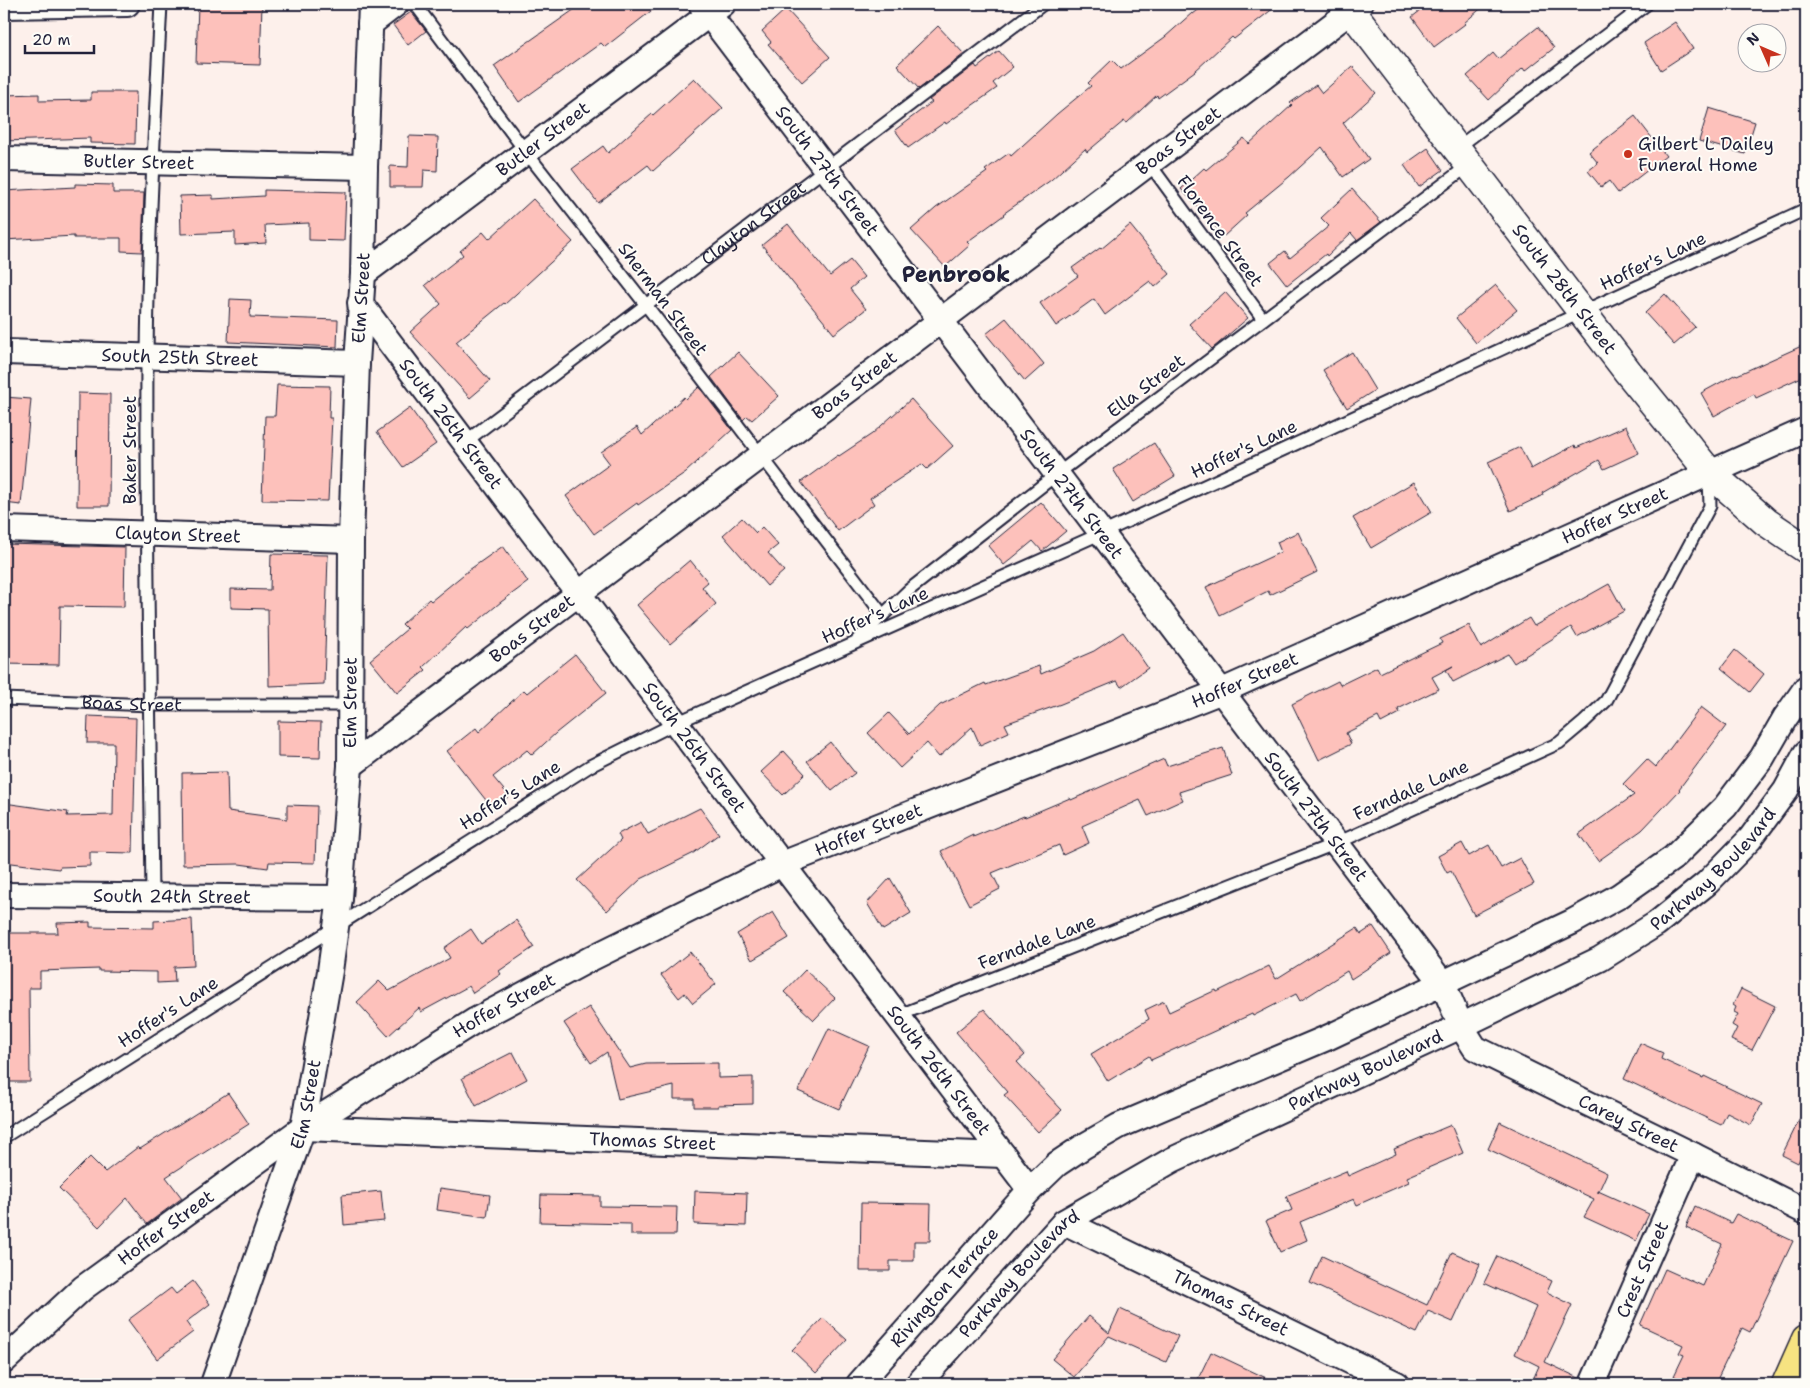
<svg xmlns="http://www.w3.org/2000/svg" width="1810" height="1388" font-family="'Shantell Sans',sans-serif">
	<rect width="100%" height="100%" fill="#fdf0eb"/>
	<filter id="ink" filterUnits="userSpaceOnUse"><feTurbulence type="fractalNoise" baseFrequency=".02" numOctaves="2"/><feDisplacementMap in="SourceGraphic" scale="10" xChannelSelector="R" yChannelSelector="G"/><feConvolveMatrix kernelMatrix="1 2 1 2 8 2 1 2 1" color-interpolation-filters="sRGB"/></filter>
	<g filter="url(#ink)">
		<g fill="#fdc1bb" stroke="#22223b">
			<path d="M198,4H262L260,65L196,63Z"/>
			<path d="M582,4H660L605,47L601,43L519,102L494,66Z"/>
			<path d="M1206,4H1279L1234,39L1232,37L1195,71L1158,98L1157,95L1127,123L1124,121L1087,152L1085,149L1051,180L1003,214L1004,215L967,242L970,245L945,267L911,230L936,208L987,172L985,170L1009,153L1011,156L1057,114L1091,86L1088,83L1112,60L1121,69L1165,37L1192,13L1193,14Z"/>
			<path d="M1429,4H1486L1464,23L1465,24L1434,47L1412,17Z"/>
			<path d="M786,9L830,57L802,82L768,44L771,42L762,31Z"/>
			<path d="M411,12L426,31L408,45L393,25Z"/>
			<path d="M1675,22L1693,49L1661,70L1644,43Z"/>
			<path d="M938,26L964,54L919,89L897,65Z"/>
			<path d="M1538,27L1554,48L1525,71L1523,68L1489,100L1467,76L1493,53L1498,59Z"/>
			<path d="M999,51L1013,67L993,83L997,88L946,124L945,122L908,148L895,130L932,102L929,100L975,65L977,68Z"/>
			<path d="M1352,66L1376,93L1343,123L1369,159L1343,177L1322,147L1289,177L1245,213L1247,215L1224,236L1181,189L1204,168L1206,170L1244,138L1249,144L1292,105L1290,103L1316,85L1322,93Z"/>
			<path d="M694,78L723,108L653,171L648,165L598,203L572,169L603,146L608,153L652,114L653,115Z"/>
			<path d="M91,92H136L135,144L90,143V138L4,141V95L39,94V101L91,100Z"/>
			<path d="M1709,108L1755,122L1745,154L1699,141Z"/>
			<path d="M1635,116L1666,156L1618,193L1609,181L1601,187L1588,171L1598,163L1589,152Z"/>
			<path d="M409,136L438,137L437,171L424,170L423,187H390V166L408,167Z"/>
			<path d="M1428,148L1443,170L1419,187L1404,165Z"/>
			<path d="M75,184L113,185V193H144L142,252L121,251V238H74V236L4,240V191L75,187Z"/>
			<path d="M1352,189L1381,222L1357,240L1351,233L1327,256L1326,254L1287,285L1270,263L1285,251L1290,258L1329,226L1321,218Z"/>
			<path d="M264,190L346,192L344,241L309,240V223L265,225L266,243L235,245V232L181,234L180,196L213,195V199L264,196Z"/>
			<path d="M533,199L573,242L505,304L504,303L456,342L490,381L470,398L410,332L441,304L425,285L463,255L460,251L483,232L489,239Z"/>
			<path d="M788,224L830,276L850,260L864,277L850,289L866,309L834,334L762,245Z"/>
			<path d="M1130,225L1170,274L1155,287L1150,281L1105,315L1094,299L1056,326L1040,303L1078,276L1072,268L1100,248L1101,249Z"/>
			<path d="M1496,285L1517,310L1476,343L1456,318Z"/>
			<path d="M1225,292L1248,318L1212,349L1189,324Z"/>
			<path d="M1665,294L1695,327L1674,345L1645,313Z"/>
			<path d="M230,299L251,300L250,317L338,320L337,347L228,342Z"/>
			<path d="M1006,318L1044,364L1025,381L986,334Z"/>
			<path d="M1806,344V375L1756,398L1754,394L1714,416L1701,393L1736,374L1737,375Z"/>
			<path d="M738,352L779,396L752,420L747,416L743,420L711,377Z"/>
			<path d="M1352,352L1375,390L1347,408L1323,370Z"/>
			<path d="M277,385L330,386L329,418H332L328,501L262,500L265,416H275Z"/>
			<path d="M699,387L732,430L686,472L638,505L637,503L594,534L566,496L610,464L601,452L637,427L642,435L684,397L686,399Z"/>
			<path d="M78,393L110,394L109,506H77Z"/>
			<path d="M4,397L31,399L21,505L4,503Z"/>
			<path d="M911,399L953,446L927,469L922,464L870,498L874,504L838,531L801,482L838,455L839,456L872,434Z"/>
			<path d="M410,408L436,444L403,467L377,432Z"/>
			<path d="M1626,426L1639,453L1604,469L1599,460L1542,493L1543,495L1510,511L1488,462L1520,447L1531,469L1575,445L1576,448Z"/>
			<path d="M1154,443L1175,476L1133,502L1113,469Z"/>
			<path d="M1414,482L1432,512L1371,548L1353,518Z"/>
			<path d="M1041,502L1066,531L1042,551L1033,541L1004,565L988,546Z"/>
			<path d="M742,518L756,533L762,527L778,545L768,553L784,571L767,586L723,535Z"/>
			<path d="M1298,532L1317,572L1270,595L1268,591L1220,615L1206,587L1281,552L1277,542Z"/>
			<path d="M4,544L125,547L124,607L60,606L59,665L4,664Z"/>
			<path d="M503,546L528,582L501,602L468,629L466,627L423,667L426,670L397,693L370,660L407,629L402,624L429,599L431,601L469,570Z"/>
			<path d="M271,554L328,555L324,684L269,686L268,609L231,608V589L270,590Z"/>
			<path d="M690,560L708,582L702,587L716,604L670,644L637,605Z"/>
			<path d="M1609,584L1624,611L1577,637L1571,627L1514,663L1508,654L1453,682L1446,670L1453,666L1432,677L1439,689L1398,709L1400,713L1381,723L1378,717L1346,733L1351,744L1319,760L1292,704L1338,681L1340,685L1377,667L1380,673L1442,643L1440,639L1469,625L1481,648L1529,618L1534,626Z"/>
			<path d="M1123,632L1148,668L1121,687L1117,681L1061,704L1005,724L1009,732L980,745L972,727L939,757L927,743L900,768L868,733L889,713L909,734L940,705L985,683L986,685L1039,666L1041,674L1094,651Z"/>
			<path d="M1735,650L1764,674L1750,692L1721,668Z"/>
			<path d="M575,654L606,693L556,733L532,755L527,750L493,777L509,796L493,809L447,751L476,728L479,732L524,690L527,693Z"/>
			<path d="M1701,707L1726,726L1679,789L1680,790L1642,830L1598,861L1579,834L1634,795L1623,784L1647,759L1656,767Z"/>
			<path d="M88,716L136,718L133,853L90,852V866L60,867L59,869L4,862V803L68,812L67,816L113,815L114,743H87Z"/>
			<path d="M278,721L321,722L320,758L278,757Z"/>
			<path d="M830,742L855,773L832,791L807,761Z"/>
			<path d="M1223,748L1232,775L1179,792L1183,800L1148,816L1140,800L1082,826L1089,843L1063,855L1059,845L992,873L1000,889L969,905L941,851L973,835V837L1024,816L1025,817L1070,798L1071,800L1164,759L1167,766Z"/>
			<path d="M784,751L805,774L783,795L761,772Z"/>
			<path d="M227,772L228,811L287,819V805L317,806L315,863L269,862L268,868L239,864L183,865L182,773Z"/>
			<path d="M700,808L719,834L692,854L641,879L607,911L577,880L621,840L618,834L641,822L648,834Z"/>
			<path d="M1462,843L1469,856L1489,845L1501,868L1520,858L1534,884L1474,915L1451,871L1447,873L1438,856Z"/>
			<path d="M890,878L911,913L883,930L867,903Z"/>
			<path d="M773,912L789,938L752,960L737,934Z"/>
			<path d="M192,919L194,966L174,967L175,982L157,983V972L99,971V969L40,971V988H29L30,1082H4V933H58L57,923L90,922V927L154,928V921Z"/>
			<path d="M516,920L534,947L499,971L501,974L473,993L469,986L421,1012L419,1008L388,1036L357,1002L379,981L389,991L450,958L444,948L471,929L481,944Z"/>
			<path d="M1373,926L1391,953L1351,979L1347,971L1300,1001L1296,994L1253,1016L1252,1014L1151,1060L1149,1056L1108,1081L1091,1054L1149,1019L1145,1010L1164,1001L1169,1012L1216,990L1217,992L1269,966L1276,979L1357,928L1361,934Z"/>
			<path d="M690,952L716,984L693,1003L685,993L679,998L661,975Z"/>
			<path d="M805,970L835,998L814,1020L784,992Z"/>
			<path d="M1741,989L1775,1006L1752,1050L1731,1040L1737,1028L1732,1025L1738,1014L1734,1012L1736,1007L1733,1005Z"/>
			<path d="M589,1007L630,1068L646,1064L718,1063V1078L753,1077V1104L718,1105V1107H694V1099H674V1086L618,1099L607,1052L591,1063L564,1023Z"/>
			<path d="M984,1009L1025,1055L1017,1062L1062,1110L1038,1132L1004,1095L1008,1092L956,1032Z"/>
			<path d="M829,1028L869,1046L839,1109L798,1091Z"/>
			<path d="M1640,1043L1663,1053L1661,1059L1703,1078L1704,1076L1762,1104L1751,1125L1727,1113L1721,1125L1624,1079Z"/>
			<path d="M513,1052L527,1079L476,1106L462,1078Z"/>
			<path d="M228,1093L249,1124L166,1177L182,1198L147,1224L127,1198L99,1227L59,1188L90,1157L105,1172L138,1147L140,1149Z"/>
			<path d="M1806,1106V1160L1800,1158L1798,1163L1782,1155Z"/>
			<path d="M1500,1122L1607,1173L1598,1193V1191L1649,1214L1636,1241L1584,1217L1594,1199L1488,1149Z"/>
			<path d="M1451,1125L1463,1153L1407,1177L1409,1182L1357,1205L1354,1199L1300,1222L1307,1240L1280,1252L1266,1221L1292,1210L1286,1196L1346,1171L1348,1176L1396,1154L1394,1149Z"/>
			<path d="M440,1188L490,1195L487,1217L437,1210Z"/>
			<path d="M381,1191L384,1221L344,1225L342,1195Z"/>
			<path d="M695,1191L747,1193L746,1226L694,1224Z"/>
			<path d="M541,1195L600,1196V1206L677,1207L676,1235H631V1224L540,1222Z"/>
			<path d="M861,1203L931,1204L930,1241H914V1261H890V1271H860Z"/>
			<path d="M1695,1206L1731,1223L1736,1214L1793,1241L1750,1332L1742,1328L1715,1384H1692L1674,1376L1684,1355L1679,1353L1683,1345L1640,1325L1665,1269L1703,1286L1722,1244L1686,1227Z"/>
			<path d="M1452,1252L1480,1264L1453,1322L1428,1311L1417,1333L1310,1283L1322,1256L1427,1305Z"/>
			<path d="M1497,1256L1552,1281L1547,1292L1572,1305L1545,1362L1579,1378L1578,1384H1531L1539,1366L1515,1354L1536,1307L1484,1283Z"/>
			<path d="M193,1281L210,1304L186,1322L193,1332L157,1359L128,1320L171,1288L176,1294Z"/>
			<path d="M1120,1309L1178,1336L1166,1362L1109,1336L1074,1377L1052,1359L1089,1316L1109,1333Z"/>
			<path d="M823,1318L847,1340L816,1373L792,1350Z"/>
			<path d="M1211,1352L1279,1384H1209L1198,1379Z"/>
		</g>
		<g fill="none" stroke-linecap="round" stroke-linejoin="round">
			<g stroke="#22223b" stroke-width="15">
				<g id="lane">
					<path d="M415,4L526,152L646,305L883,615"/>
					<path d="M1457,148L1647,4"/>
					<path d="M1149,163L1263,319"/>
					<path id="s1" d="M465,442L1043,4"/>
					<path d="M858,639L909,590L1057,474L1469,165"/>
					<path id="s2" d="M4,699L150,705H350"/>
					<path d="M152,896C150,717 146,537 147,358C148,240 155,122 161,4"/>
					<path d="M897,1016L1337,843L1559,743L1584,722L1606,701L1710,506L1709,477"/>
					<path d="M4,1137L590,766L676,723L1102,533L1806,209"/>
				</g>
			</g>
			<g stroke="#22223b" stroke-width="28">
				<g id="street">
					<path id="s3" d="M701,4L1443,984L1461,1026L1475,1048L1693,1155L1806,1212"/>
					<path d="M4,6L127,4"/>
					<path d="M370,24L396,4"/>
					<path id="s4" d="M4,159L365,167"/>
					<path id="s5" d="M363,274L723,4"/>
					<path id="s6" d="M360,303L782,864L1030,1190"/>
					<path id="s7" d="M4,352L357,363"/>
					<path id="s8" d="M4,529L351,540"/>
					<path id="s9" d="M350,766L1360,4"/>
					<path id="s10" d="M4,895L340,898"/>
					<path id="s11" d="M303,1128L1003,1155"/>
					<path id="s12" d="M1064,1222L1397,1384"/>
					<path id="s13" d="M4,1361L83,1288L303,1128L476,1020L590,959L782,864L1222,691L1806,430"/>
					<path id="s14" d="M213,1384L303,1128L330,971L340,898L350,766L351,540L357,363L363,274L365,167L371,4"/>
					<path id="s15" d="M859,1384L1030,1190L1057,1164L1084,1146L1119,1126L1329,1037L1572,922L1619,896L1673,858L1725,807L1762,758L1785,718L1806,688"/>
					<path id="s16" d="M918,1384L1064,1222L1172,1160L1461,1026L1600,959L1656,924L1707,883L1750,839L1786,790L1806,753"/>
					<path id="s17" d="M1592,1384L1693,1155"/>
				</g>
			</g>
			<g stroke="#22223b" stroke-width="31">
				<g id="secondary">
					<path id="s18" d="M1346,4L1628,372L1709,472L1766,522L1806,549"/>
				</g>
			</g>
			<g stroke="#22223b" stroke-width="31">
				<path id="primary" d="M1786,1384L1806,1339"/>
			</g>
			<use href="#lane" stroke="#fdfcf7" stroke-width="11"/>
			<use href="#street" stroke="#fdfcf7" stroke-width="24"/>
			<use href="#secondary" stroke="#fdfcf7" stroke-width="28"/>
			<use href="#primary" stroke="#f6e381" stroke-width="28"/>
		</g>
	</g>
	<circle fill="#c8321e" stroke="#fdfcf7" stroke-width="2" cx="1628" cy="154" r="5"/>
	<g text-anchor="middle" stroke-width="4" stroke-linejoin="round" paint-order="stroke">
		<g font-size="18" fill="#22223b" stroke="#fdfcf7">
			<text dy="6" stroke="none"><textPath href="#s5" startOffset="225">Butler Street</textPath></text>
			<text dy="6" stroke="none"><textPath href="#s9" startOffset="1038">Boas Street</textPath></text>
			<text dy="6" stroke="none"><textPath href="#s4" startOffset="135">Butler Street</textPath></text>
			<text dy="6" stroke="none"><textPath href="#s3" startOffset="209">South 27th Street</textPath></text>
			<text dy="6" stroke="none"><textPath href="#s1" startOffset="362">Clayton Street</textPath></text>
			<text transform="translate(1220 231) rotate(54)" y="6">Florence Street</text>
			<text transform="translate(1653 261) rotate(-25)" y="6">Hoffer's Lane</text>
			<text dy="6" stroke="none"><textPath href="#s18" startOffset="359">South 28th Street</textPath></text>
			<text dy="6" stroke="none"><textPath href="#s14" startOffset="1105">Elm Street</textPath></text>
			<text transform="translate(663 299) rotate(53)" y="6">Sherman Street</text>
			<text dy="6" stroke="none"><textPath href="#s7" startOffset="176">South 25th Street</textPath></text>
			<text dy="6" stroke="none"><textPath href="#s9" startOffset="632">Boas Street</textPath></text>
			<text transform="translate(1146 386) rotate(-37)" y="6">Ella Street</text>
			<text dy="6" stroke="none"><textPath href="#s6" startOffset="151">South 26th Street</textPath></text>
			<text transform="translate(1244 449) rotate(-25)" y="6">Hoffer's Lane</text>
			<text transform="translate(130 450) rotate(-90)" y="6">Baker Street</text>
			<text dy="6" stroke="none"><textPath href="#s3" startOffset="614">South 27th Street</textPath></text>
			<text dy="6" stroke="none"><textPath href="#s13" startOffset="1830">Hoffer Street</textPath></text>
			<text dy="6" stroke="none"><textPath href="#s8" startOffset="174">Clayton Street</textPath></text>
			<text transform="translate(875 615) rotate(-24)" y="6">Hoffer's Lane</text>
			<text dy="6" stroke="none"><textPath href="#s9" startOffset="228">Boas Street</textPath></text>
			<text dy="6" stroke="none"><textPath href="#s13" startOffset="1425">Hoffer Street</textPath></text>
			<text dy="6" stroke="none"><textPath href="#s2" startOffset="128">Boas Street</textPath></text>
			<text dy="6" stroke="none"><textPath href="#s14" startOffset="700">Elm Street</textPath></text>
			<text dy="6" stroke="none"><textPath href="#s6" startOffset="556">South 26th Street</textPath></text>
			<text transform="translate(1411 790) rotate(-24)" y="6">Ferndale Lane</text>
			<text transform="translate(510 795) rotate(-32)" y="6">Hoffer's Lane</text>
			<text dy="6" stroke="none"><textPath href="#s3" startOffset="1019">South 27th Street</textPath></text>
			<text dy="6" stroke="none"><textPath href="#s13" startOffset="1020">Hoffer Street</textPath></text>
			<text dy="6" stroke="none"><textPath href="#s16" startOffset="961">Parkway Boulevard</textPath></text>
			<text dy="6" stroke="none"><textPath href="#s10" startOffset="168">South 24th Street</textPath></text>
			<text transform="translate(1037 942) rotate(-21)" y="6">Ferndale Lane</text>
			<text dy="6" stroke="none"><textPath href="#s13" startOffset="615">Hoffer Street</textPath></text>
			<text transform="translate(168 1012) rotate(-33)" y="6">Hoffer's Lane</text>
			<text dy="6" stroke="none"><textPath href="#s6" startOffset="961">South 26th Street</textPath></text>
			<text dy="6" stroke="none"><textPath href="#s16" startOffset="556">Parkway Boulevard</textPath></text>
			<text dy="6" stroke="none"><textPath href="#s14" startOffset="295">Elm Street</textPath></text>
			<text dy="6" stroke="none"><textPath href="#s3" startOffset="1472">Carey Street</textPath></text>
			<text dy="6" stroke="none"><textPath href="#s11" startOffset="350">Thomas Street</textPath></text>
			<text dy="6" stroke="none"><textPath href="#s13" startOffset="210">Hoffer Street</textPath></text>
			<text dy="6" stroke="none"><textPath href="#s17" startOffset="125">Crest Street</textPath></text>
			<text dy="6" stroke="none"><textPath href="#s16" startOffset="150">Parkway Boulevard</textPath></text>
			<text dy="6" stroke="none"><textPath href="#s15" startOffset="129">Rivington Terrace</textPath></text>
			<text dy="6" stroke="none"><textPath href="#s12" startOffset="185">Thomas Street</textPath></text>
		</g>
		<g font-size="18" fill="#22223b" stroke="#fdfcf7" text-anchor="start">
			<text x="1638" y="150">Gilbert L Dailey<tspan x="1638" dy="21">Funeral Home</tspan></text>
		</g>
		<g font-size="22" font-weight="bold" fill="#22223b" stroke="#fdfcf7">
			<text x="956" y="282">Penbrook</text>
		</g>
	</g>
	<rect width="1810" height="1388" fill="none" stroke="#fdfcf7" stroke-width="20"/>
	<rect x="10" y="10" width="1790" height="1368" fill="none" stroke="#22223b" stroke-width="2" filter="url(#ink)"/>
	<g transform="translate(1762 48) rotate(315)"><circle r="24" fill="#fdfcf7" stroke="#a5a5ac"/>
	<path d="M0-4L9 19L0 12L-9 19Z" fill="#c8321e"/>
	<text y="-8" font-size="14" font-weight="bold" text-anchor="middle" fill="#22223b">N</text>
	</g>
	<path d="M25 45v8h69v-8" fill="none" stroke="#22223b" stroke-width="2.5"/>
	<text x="32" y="45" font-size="15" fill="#22223b" stroke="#fdfcf7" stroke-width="4" paint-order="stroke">20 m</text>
</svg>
